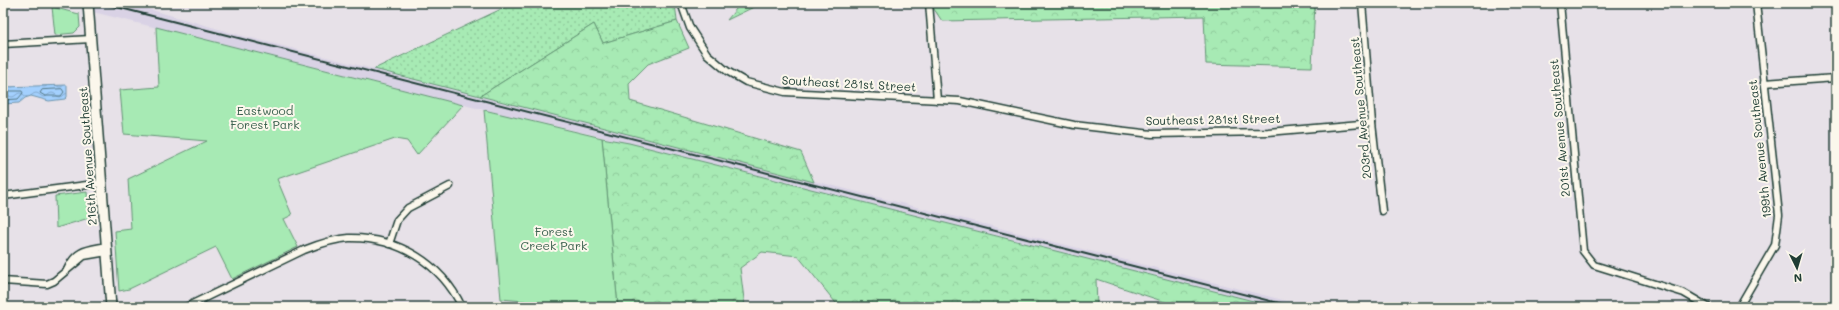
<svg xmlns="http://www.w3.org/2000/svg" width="1839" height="310" font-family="Mali,sans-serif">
	<defs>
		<pattern id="grass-dots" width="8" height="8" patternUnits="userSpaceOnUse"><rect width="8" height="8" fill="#a7eab4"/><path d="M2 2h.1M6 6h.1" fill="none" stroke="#8fca9b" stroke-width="1.8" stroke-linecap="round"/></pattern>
		<pattern id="forest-crowns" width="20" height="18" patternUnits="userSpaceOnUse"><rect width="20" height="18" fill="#a7eab4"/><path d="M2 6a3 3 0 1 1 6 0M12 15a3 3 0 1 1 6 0" fill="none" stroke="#8fca9b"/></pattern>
		<pattern id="water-waves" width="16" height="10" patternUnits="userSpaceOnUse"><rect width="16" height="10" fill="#a3d0fe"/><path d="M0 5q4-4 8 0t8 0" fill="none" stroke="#84aace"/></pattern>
	</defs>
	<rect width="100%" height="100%" fill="#e7e1e8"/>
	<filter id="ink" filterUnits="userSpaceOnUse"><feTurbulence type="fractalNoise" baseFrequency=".025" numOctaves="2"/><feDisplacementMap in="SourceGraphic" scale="8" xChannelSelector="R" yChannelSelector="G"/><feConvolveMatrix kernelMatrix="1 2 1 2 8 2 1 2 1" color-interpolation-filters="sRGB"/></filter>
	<g filter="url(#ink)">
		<path fill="#d9d2e5" d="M88,3H127L243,36L1310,307H1277L629,143L484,110L89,11Z"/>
		<path fill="url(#grass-dots)" stroke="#639474" d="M514,3H675L677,21L603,43L594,24L480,96L374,69Z"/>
		<g fill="url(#forest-crowns)" stroke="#639474">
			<path d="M741,3H762L727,20Z"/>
			<path d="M930,3H1315L1312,67L1206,64L1204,16L942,21Z"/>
			<path d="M677,21L689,48L648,64L629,83L630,101L801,152L814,182L480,96L594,24L603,43Z"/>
			<path d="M602,138L629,143L1277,307H1180L1096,279L1097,307H839L798,256L762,252L740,268L745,307H618Z"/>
		</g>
		<g fill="#a7eab4" stroke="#639474">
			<path d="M52,7L79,14L80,27L74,33L55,35Z"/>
			<path d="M156,27L463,105L417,155L407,141L395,139L277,179L292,215L284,219L298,247L232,279L216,247L129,289L119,291L115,231L131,229L128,179L207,141L124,134L120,90L159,87Z"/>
			<path d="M484,110L602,138L618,307H546L524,301L501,299Z"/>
			<path d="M87,192L89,218L56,228L55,196Z"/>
		</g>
		<path fill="url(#water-waves)" stroke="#6e95ad" d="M67,85V97L65,99L49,101L31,96L25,98L19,103L3,104V87Z"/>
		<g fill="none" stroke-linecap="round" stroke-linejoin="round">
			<g stroke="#547885" stroke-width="1">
				<path d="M62,89L64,92L61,96H45L40,93L42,90Z"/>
				<path d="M3,91H22L23,93L18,99L3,100"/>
			</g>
			<g stroke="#1f3d34" stroke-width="9">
				<g id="street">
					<path d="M681,3L690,28L707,54L727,71L746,82L785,92L960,101L1074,125L1152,134L1268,132L1372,123"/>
					<path d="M929,3L937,100"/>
					<path d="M1362,3L1372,123L1382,211"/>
					<path d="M1560,3L1583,251L1594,265L1684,293L1708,307"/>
					<path d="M3,44L91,39"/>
					<path d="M1764,83L1836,78"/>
					<path d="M3,196L102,183"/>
					<path d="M389,244L397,220L408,208L450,186"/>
					<path d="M68,268C77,249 88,250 107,246"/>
					<path d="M3,281L47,284L54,281L84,256L107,252"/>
					<path d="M186,307L304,250C319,244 333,239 349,238C398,237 441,263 462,307"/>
					<path d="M1739,307L1775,245L1779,215L1756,3"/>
				</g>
			</g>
			<g stroke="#1f3d34" stroke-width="12">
				<path id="secondary" d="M88,3L111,307"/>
			</g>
			<use href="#street" stroke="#fbf7ec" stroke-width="6"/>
			<use href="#secondary" stroke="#fbf7ec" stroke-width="9"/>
			<path stroke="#1f3d34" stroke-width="2" d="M101,3L1294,307"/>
		</g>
	</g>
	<g text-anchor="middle" stroke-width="4" stroke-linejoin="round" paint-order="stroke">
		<g font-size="12" fill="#1f3d34" stroke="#fbf7ec">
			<text transform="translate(849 84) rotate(3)" y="4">Southeast 281st Street</text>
			<text transform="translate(1361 108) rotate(-95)" y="4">203rd Avenue Southeast</text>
			<text transform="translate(1213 120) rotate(-1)" y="4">Southeast 281st Street</text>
			<text transform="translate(1560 128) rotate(-95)" y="4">201st Avenue Southeast</text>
			<text transform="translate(1760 149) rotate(-96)" y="4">199th Avenue Southeast</text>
			<text transform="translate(88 156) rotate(-94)" y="4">216th Avenue Southeast</text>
		</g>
		<g font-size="12" fill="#3a604e" stroke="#fbf7ec">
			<text x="265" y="115">Eastwood<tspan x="265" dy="14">Forest Park</tspan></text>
			<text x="554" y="236">Forest<tspan x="554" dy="14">Creek Park</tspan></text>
		</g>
	</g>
	<rect width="1839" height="310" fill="none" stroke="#fbf7ec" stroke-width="16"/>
	<rect x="8" y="8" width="1823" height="294" fill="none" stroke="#1f3d34" stroke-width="1.5" filter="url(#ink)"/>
	<g transform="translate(1797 268) rotate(175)" stroke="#fbf7ec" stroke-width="3" paint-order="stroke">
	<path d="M0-3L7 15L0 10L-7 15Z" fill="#1f3d34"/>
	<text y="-6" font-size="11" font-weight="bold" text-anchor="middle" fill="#1f3d34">N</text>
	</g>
</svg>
